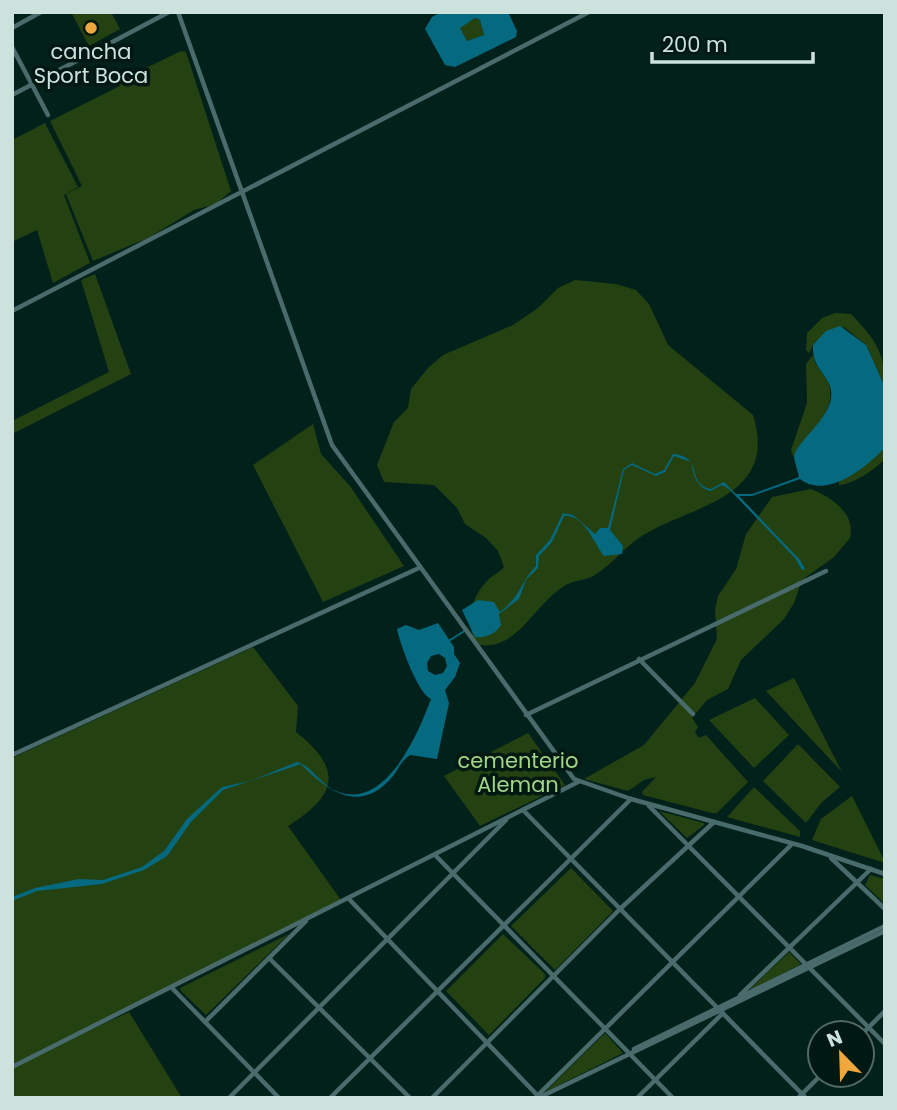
<svg xmlns="http://www.w3.org/2000/svg" width="897" height="1110" font-family="Poppins,sans-serif">
	<rect width="100%" height="100%" fill="#02211b"/>
	<g fill="#244112">
		<path d="M71,12H111L120,29L89,46Z"/>
		<path d="M475,18L480,20L484,35L467,41L459,28Z"/>
		<path d="M181,51L186,52L231,191L216,204L194,210L150,237L93,261L66,194L82,186L50,121L120,86L119,81Z"/>
		<path d="M45,123L78,187L64,195L90,263L53,283L37,230L12,242V140Z"/>
		<path d="M95,274L131,374L12,434V421L109,372L81,280Z"/>
		<path d="M575,280L616,284L636,290L649,304L668,345L753,415C779,497 694,505 645,534C625,546 612,565 595,575C587,580 578,580 570,583C535,599 519,654 476,644C465,623 471,597 487,581C492,575 499,573 504,567L498,551L486,538L465,524L457,508L434,485L384,482L377,465L394,422L408,408L411,389L428,368L443,355L513,325L538,308L558,288Z"/>
		<path d="M835,313L851,314C875,339 885,352 885,387L866,345L844,327L813,345L809,353L806,350L807,333L822,318Z"/>
		<path d="M813,355C815,369 829,376 830,390C834,419 803,433 794,458L791,450L807,403L806,364Z"/>
		<path d="M313,424L321,454L350,486L404,566L323,602L253,465Z"/>
		<path d="M885,448V459C874,470 854,484 839,485V481L858,471Z"/>
		<path d="M811,489C831,497 856,513 850,538L834,557L802,580L794,603L784,619L741,660L728,689L707,700L692,718L698,727L695,732L699,738L706,735L748,782L717,813H712L643,795L642,792L656,777L644,780L628,791L584,779L644,745L695,683L717,639L715,610L718,596L736,569L746,534L772,497Z"/>
		<path d="M253,647L298,706L296,732C344,770 337,795 288,826L341,900L19,1063L129,1012L182,1098H12V758Z"/>
		<path d="M794,678L842,772L766,691Z"/>
		<path d="M755,698L789,735L754,768L709,720Z"/>
		<path d="M528,733L565,785L480,826L444,776Z"/>
		<path d="M798,744L840,787L822,802L806,823L763,781Z"/>
		<path d="M754,787L800,831V837L727,817Z"/>
		<path d="M852,796L885,862V863L812,840L821,819Z"/>
		<path d="M659,811L704,823V825L687,838Z"/>
		<path d="M571,868L613,911L555,970L511,926Z"/>
		<path d="M870,875L885,879V904L865,885Z"/>
		<path d="M289,934L206,1015L181,991L180,988Z"/>
		<path d="M503,934L545,974V978L489,1035L446,991Z"/>
		<path d="M789,952L801,964L750,990L751,988Z"/>
		<path d="M605,1033L623,1053L547,1091V1090Z"/>
	</g>
	<g fill="#056980" fill-rule="evenodd">
		<path d="M441,12H508L517,31L516,37L455,67L445,65L425,29L432,17ZM475,18L480,20L484,35L467,41L460,28Z"/>
		<path d="M840,326L866,345L885,387V448C866,467 827,500 800,479L752,496H739L800,560L805,569L802,570L795,558L729,489L722,485L710,491C696,486 694,476 691,462L674,456L665,472L656,476L632,465L624,470L610,530L623,546L622,554L604,556C594,543 584,514 564,516L552,542L539,556L538,568L526,580L519,599L499,614L501,625C496,634 485,638 475,637L462,610L478,600L494,602L500,612C522,595 519,584 536,566V555L550,540L563,513L573,515L595,534L600,528H608L623,469L632,463L655,474L664,470L673,454C705,457 685,483 711,489L724,482L736,494H752L799,477L794,458L795,453C806,431 844,408 827,380C819,367 812,362 813,345L826,331Z"/>
		<path d="M438,623L454,647V654L460,663L455,677L445,690L449,703L437,759L410,755C401,761 399,768 393,776C361,815 328,792 301,764L223,790L191,822L167,856L144,870L102,884L37,891L12,901V897L35,888L79,879L103,880L142,867L164,851L187,819L222,787L250,781L297,762C311,765 321,785 336,791C385,812 418,734 431,699C418,694 400,644 397,629L406,625L419,630ZM439,654L445,658L447,666L443,673L435,675L428,671L427,663L431,656Z"/>
	</g>
	<g fill="none" stroke-linecap="round" stroke-linejoin="round">
		<path stroke="#056980" stroke-width="2" d="M447,642L466,630"/>
		<g stroke="#496b6c" stroke-width="4.5">
			<path d="M178,12L332,445L574,779L631,799L802,846L885,874"/>
			<path d="M12,28L41,12"/>
			<path d="M12,47L48,115"/>
			<path d="M12,95L169,12"/>
			<path d="M12,311L589,12"/>
			<path d="M639,659L693,714"/>
			<path d="M526,715L826,571"/>
			<path d="M12,755L419,568"/>
			<path d="M649,806L885,1044"/>
			<path d="M523,810L806,1098"/>
			<path d="M435,855L673,1098"/>
			<path d="M831,858L885,909"/>
			<path d="M349,899L539,1097"/>
			<path d="M269,958L410,1098"/>
			<path d="M172,988L279,1098"/>
			<path d="M740,995L871,869"/>
			<path d="M205,1022L306,921"/>
			<path d="M862,1034L885,1011"/>
			<path d="M634,1049L885,926"/>
			<path d="M12,1067L578,782"/>
			<path d="M537,1096L792,844"/>
			<path d="M229,1098L506,820"/>
			<path d="M330,1098L631,799"/>
			<path d="M432,1098L620,909L714,822"/>
			<path d="M538,1098L885,931"/>
			<path d="M637,1098L723,1013"/>
			<path d="M798,1098L821,1075"/>
		</g>
	</g>
	<circle fill="#f0a73e" stroke="#001812" stroke-width="2.5" cx="91" cy="28" r="7"/>
	<g text-anchor="middle" stroke-width="7" stroke-linejoin="round" paint-order="stroke">
		<g font-size="21" fill="#cde2dc" stroke="#001812">
			<text x="91" y="59">cancha<tspan x="91" dy="24">Sport Boca</tspan></text>
		</g>
		<g font-size="21" fill="#a1d588" stroke="#001812">
			<text x="518" y="768">cementerio<tspan x="518" dy="24">Aleman</tspan></text>
		</g>
	</g>
	<rect width="897" height="1110" fill="none" stroke="#cde2dc" stroke-width="28"/>
	<g transform="translate(841 1054) rotate(337)"><circle r="33" fill="#001812" stroke="#526963" stroke-width="2"/>
	<path d="M0-5L12 26L0 18L-12 26Z" fill="#f0a73e"/>
	<text y="-10" font-size="19" font-weight="bold" text-anchor="middle" fill="#cde2dc">N</text>
	</g>
	<path d="M652 52v10h161v-10" fill="none" stroke="#cde2dc" stroke-width="3.5"/>
	<text x="662" y="52" font-size="21" fill="#cde2dc" stroke="#001812" stroke-width="5" paint-order="stroke">200 m</text>
</svg>
